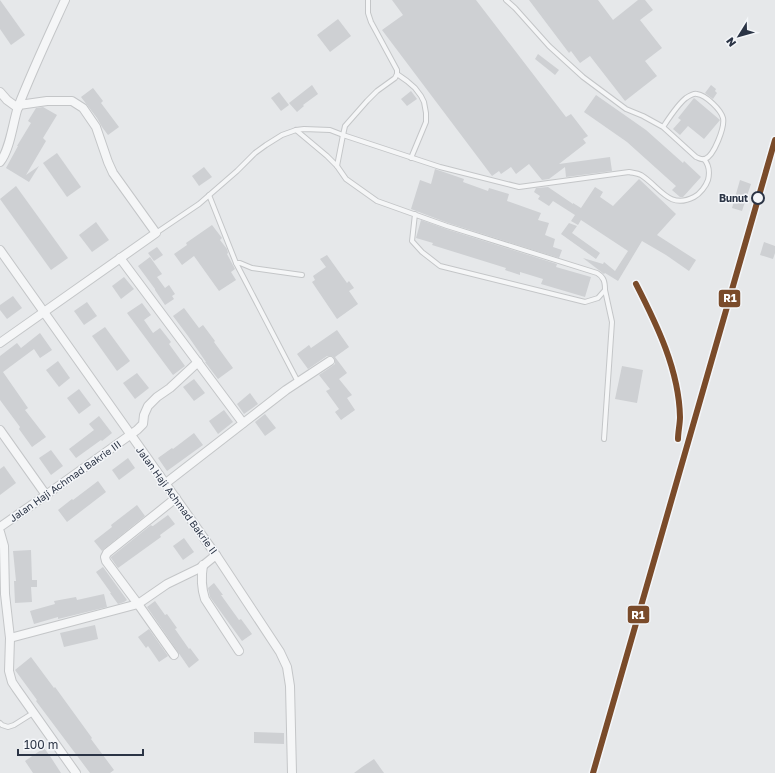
<svg xmlns="http://www.w3.org/2000/svg" width="775" height="773" font-family="'Golos Text',sans-serif">
	<rect width="100%" height="100%" fill="#e6e8ea"/>
	<g fill="#ced0d3">
		<path d="M0,0L25,35L11,45L0,29Z"/>
		<path d="M392,0H476L566,117L571,114L588,136L583,139L586,143L559,164L610,157L612,171L566,177L565,167L549,179L542,180L529,164L516,174L511,167L501,174L499,171L492,176L382,30L403,15Z"/>
		<path d="M529,0H598L613,20L638,0H645L653,10L640,20L662,48L645,61L657,76L625,101L590,56L580,63L571,51L569,53Z"/>
		<path d="M338,19L351,36L330,52L317,35Z"/>
		<path d="M538,54L559,70L555,75L535,59Z"/>
		<path d="M312,85L318,94L303,105L304,106L297,112L289,103Z"/>
		<path d="M711,85L716,89L715,91L717,93L713,99L705,93Z"/>
		<path d="M93,88L103,101L101,103L119,127L108,135L102,127L97,118L81,97Z"/>
		<path d="M411,91L417,99L407,106L401,99Z"/>
		<path d="M279,92L289,105L281,111L271,98Z"/>
		<path d="M596,95L646,130L683,163L684,161L701,177L683,197H680L672,190L676,186L627,142L584,112Z"/>
		<path d="M694,98L720,120L704,139L688,126L680,135L673,129L681,120L678,118Z"/>
		<path d="M43,107L57,115L43,138L46,141L26,175L39,166L29,182L6,168L18,146H17L31,123L28,121L36,108Z"/>
		<path d="M57,153L81,187L67,197L43,163Z"/>
		<path d="M204,167L212,177L199,186L192,176Z"/>
		<path d="M435,169L464,179L463,182L488,191L489,188L509,194L507,201L541,213L538,220L549,223L545,235L555,239L553,247L562,250L559,258L448,223L411,209L420,180L431,184Z"/>
		<path d="M639,179L676,214L657,235L696,260L689,271L666,255L642,241L618,281L605,273L604,274L583,258L603,264L604,262L615,271L628,251L581,220L578,225L571,221L575,215L553,201L549,206L538,199L540,196L534,192L536,188L548,187L573,204V203L581,208L595,187L603,192L600,197L613,206Z"/>
		<path d="M740,180L751,184L742,211L732,208Z"/>
		<path d="M16,186L68,258L51,270L0,199Z"/>
		<path d="M421,220L446,229L557,264L556,267L591,277L585,297L541,284L543,279L520,272V275L505,270L506,268L432,245L433,243L416,238Z"/>
		<path d="M96,222L109,240L92,252L79,235Z"/>
		<path d="M569,223L577,226L572,233L600,253L596,259L561,234Z"/>
		<path d="M212,225L222,238L220,240L227,249L228,253L227,254L235,269L231,272L236,280L219,291L194,256L182,265L174,254L187,245L186,243Z"/>
		<path d="M764,242L775,246V253L773,259L760,255Z"/>
		<path d="M157,247L163,255L154,261L148,253Z"/>
		<path d="M327,255L347,283L349,281L354,288L349,291L358,304L337,319L312,282L315,280L313,276L326,267L320,259Z"/>
		<path d="M150,257L162,274L157,277L165,288L169,285L175,294L172,296L174,299L165,305L155,290V289L138,266Z"/>
		<path d="M124,277L134,289L121,299L112,286Z"/>
		<path d="M13,296L22,308L7,319L0,310V305Z"/>
		<path d="M87,302L97,316L84,325L74,311Z"/>
		<path d="M142,303L151,315L144,320L153,333L160,328L171,342L169,344L185,366L173,375L127,313Z"/>
		<path d="M184,308L199,328L203,325L215,341L214,342L233,368L218,379L205,362H206L188,336L173,316Z"/>
		<path d="M105,327L130,361L117,371L92,336Z"/>
		<path d="M337,330L349,347L335,357L347,373L339,379L352,395L347,398L355,410L341,420L335,412L339,409L326,391L330,389L319,375L335,364V360L334,358L332,356H327L308,369L297,354L309,345L311,348Z"/>
		<path d="M40,333L52,350L40,358L34,349L3,372L28,408L25,410L46,437L32,447L19,429L20,427L0,400V356L17,343L21,348Z"/>
		<path d="M58,361L70,378L59,387L46,370Z"/>
		<path d="M622,366L643,370L637,403L615,399Z"/>
		<path d="M137,373L149,388L135,399L123,383Z"/>
		<path d="M194,379L205,393L194,401L183,387Z"/>
		<path d="M79,389L91,405L79,414L67,398Z"/>
		<path d="M250,393L258,404L244,414L237,404Z"/>
		<path d="M224,410L233,422L218,434L209,421Z"/>
		<path d="M265,414L276,428L265,436L255,422Z"/>
		<path d="M99,416L112,433L102,441L101,440L76,458L69,449L94,430L89,424Z"/>
		<path d="M194,433L203,445L167,471L158,458L172,448L173,449Z"/>
		<path d="M51,450L63,466L51,475L39,458Z"/>
		<path d="M128,458L135,468L119,480L112,470Z"/>
		<path d="M4,466L16,483L0,495V469Z"/>
		<path d="M98,481L106,492L67,522L58,510L72,499L73,500Z"/>
		<path d="M137,505L145,516L104,549L102,551L94,541L112,527L111,525Z"/>
		<path d="M168,515L175,524L160,535L161,537L118,568L111,558V557L151,525L152,526H153Z"/>
		<path d="M184,538L194,552L183,560L173,546Z"/>
		<path d="M31,550L32,580H37V587H31L32,602L15,603L14,581H16L13,551Z"/>
		<path d="M103,567L127,600L124,602L118,604L110,593H111L96,572Z"/>
		<path d="M214,583L223,595H221L239,620L241,619L252,634L242,641L210,597L208,588Z"/>
		<path d="M104,594L107,607L58,619V617L34,624L30,611L55,604L54,601L76,597L77,600Z"/>
		<path d="M155,601L165,615L167,614L177,628L175,629L189,649L190,648L199,660L189,668L147,607Z"/>
		<path d="M95,625L98,639L64,647L60,633Z"/>
		<path d="M149,629L168,656L159,662L148,646L146,648L138,637Z"/>
		<path d="M31,657L54,688L55,687L92,738L91,739L114,770L110,773H90L36,701L37,700L15,670Z"/>
		<path d="M254,732L284,733V744L254,743Z"/>
		<path d="M44,748L50,756L61,773H33L25,761Z"/>
		<path d="M374,759L384,773H354L362,767Z"/>
	</g>
	<g fill="none" stroke-linecap="round" stroke-linejoin="round">
		<g stroke="#c4c6c8" stroke-width="6">
			<g id="service">
				<path d="M506,0L515,8L549,46L583,77L626,109L643,116L663,127C669,118 678,104 686,98C689,96 694,93 697,94C706,95 721,110 723,118C725,127 714,156 705,159C701,160 699,158 696,157L663,127"/>
				<path d="M397,74L407,81L415,88L421,96L424,102L426,113V122L411,158"/>
				<path d="M296,130L327,156L337,166L346,179L377,201L447,226L597,273C604,277 605,282 605,290L598,298L585,302L440,266L422,252L412,241L415,214"/>
				<path d="M337,166L343,135L440,167L519,187L629,172C633,173 637,173 641,175C660,187 669,210 694,197C700,194 706,186 708,180C710,172 709,165 704,159"/>
				<path d="M209,195L236,263H240L252,268L302,275"/>
				<path d="M156,233L199,204L237,171L255,153L266,145L282,135L296,130L304,129L330,130L343,135L345,126L367,101L377,91L395,78L397,74V70L371,22L368,13V0"/>
				<path d="M236,263L298,382"/>
				<path d="M604,439L612,322L605,290"/>
				<path d="M0,723L2,725L8,727L14,725L33,713"/>
			</g>
		</g>
		<g stroke="#c4c6c8" stroke-width="10">
			<g id="minor">
				<path d="M0,92L7,100L18,108"/>
				<path d="M0,162C10,150 13,122 18,107C32,71 49,35 65,0"/>
				<path d="M0,250L216,555L280,652L287,667L290,686L292,773"/>
				<path d="M120,258L243,423"/>
				<path d="M0,343L156,233L113,173L108,162L96,127L83,108L72,101H47L19,105"/>
				<path d="M0,430L46,495"/>
				<path d="M166,483L286,390L330,361"/>
				<path d="M0,527L46,495L137,430L143,424L144,415L148,406L157,397L170,388L198,362"/>
				<path d="M0,532L4,546L5,594L10,638L9,671L12,682L16,688L76,773"/>
				<path d="M203,565C201,577 201,587 205,599L239,651"/>
				<path d="M10,638L138,604L167,584L200,568L216,555"/>
				<path d="M174,655L138,604L106,561L105,557L107,553L176,498"/>
			</g>
		</g>
		<use href="#service" stroke="#f5f6f7" stroke-width="4"/>
		<use href="#minor" stroke="#f5f6f7" stroke-width="8"/>
		<g stroke="#f4f6f9" stroke-width="9">
			<g id="rail-1">
				<path d="M636,284C657,325 679,370 680,417C680,424 678,432 678,439"/>
				<path d="M593,773L775,140"/>
			</g>
		</g>
		<use href="#rail-1" stroke="#7a4b2a" stroke-width="6"/>
	</g>
	<circle fill="#f4f6f9" stroke="#2b3445" stroke-width="2" cx="758" cy="198" r="6"/>
	<g text-anchor="middle" stroke-width="3" stroke-linejoin="round" paint-order="stroke">
		<g font-size="10" font-weight="bold" fill="#2b3445" stroke="#f4f6f9" text-anchor="end">
			<text x="748" y="202">Bunut</text>
		</g>
		<g font-size="10" fill="#2b3445" stroke="#f4f6f9">
			<text transform="translate(65 481) rotate(-35)" y="4">Jalan Haji Achmad Bakrie III</text>
			<text transform="translate(177 500) rotate(54)" y="4">Jalan Haji Achmad Bakrie II</text>
		</g>
	</g>
	<g stroke="#f4f6f9" stroke-width="1.5">
		<rect x="718" y="289" width="23" height="19" rx="4" fill="#7a4b2a"/>
		<rect x="627" y="605" width="23" height="19" rx="4" fill="#7a4b2a"/>
	</g>
	<g font-size="11" text-anchor="middle" font-weight="bold" fill="#fff">
		<text x="730" y="302">R1</text>
		<text x="638" y="619">R1</text>
	</g>
	<g transform="translate(739 36) rotate(233)" stroke="#f4f6f9" stroke-width="3" paint-order="stroke">
	<path d="M0-3L7 15L0 10L-7 15Z" fill="#2b3445"/>
	<text y="-6" font-size="11" font-weight="bold" text-anchor="middle" fill="#2b3445">N</text>
	</g>
	<path d="M18 749v6h125v-6" fill="none" stroke="#2b3445" stroke-width="2"/>
	<text x="24" y="749" font-size="12" fill="#2b3445" stroke="#f4f6f9" stroke-width="3" paint-order="stroke">100 m</text>
</svg>
